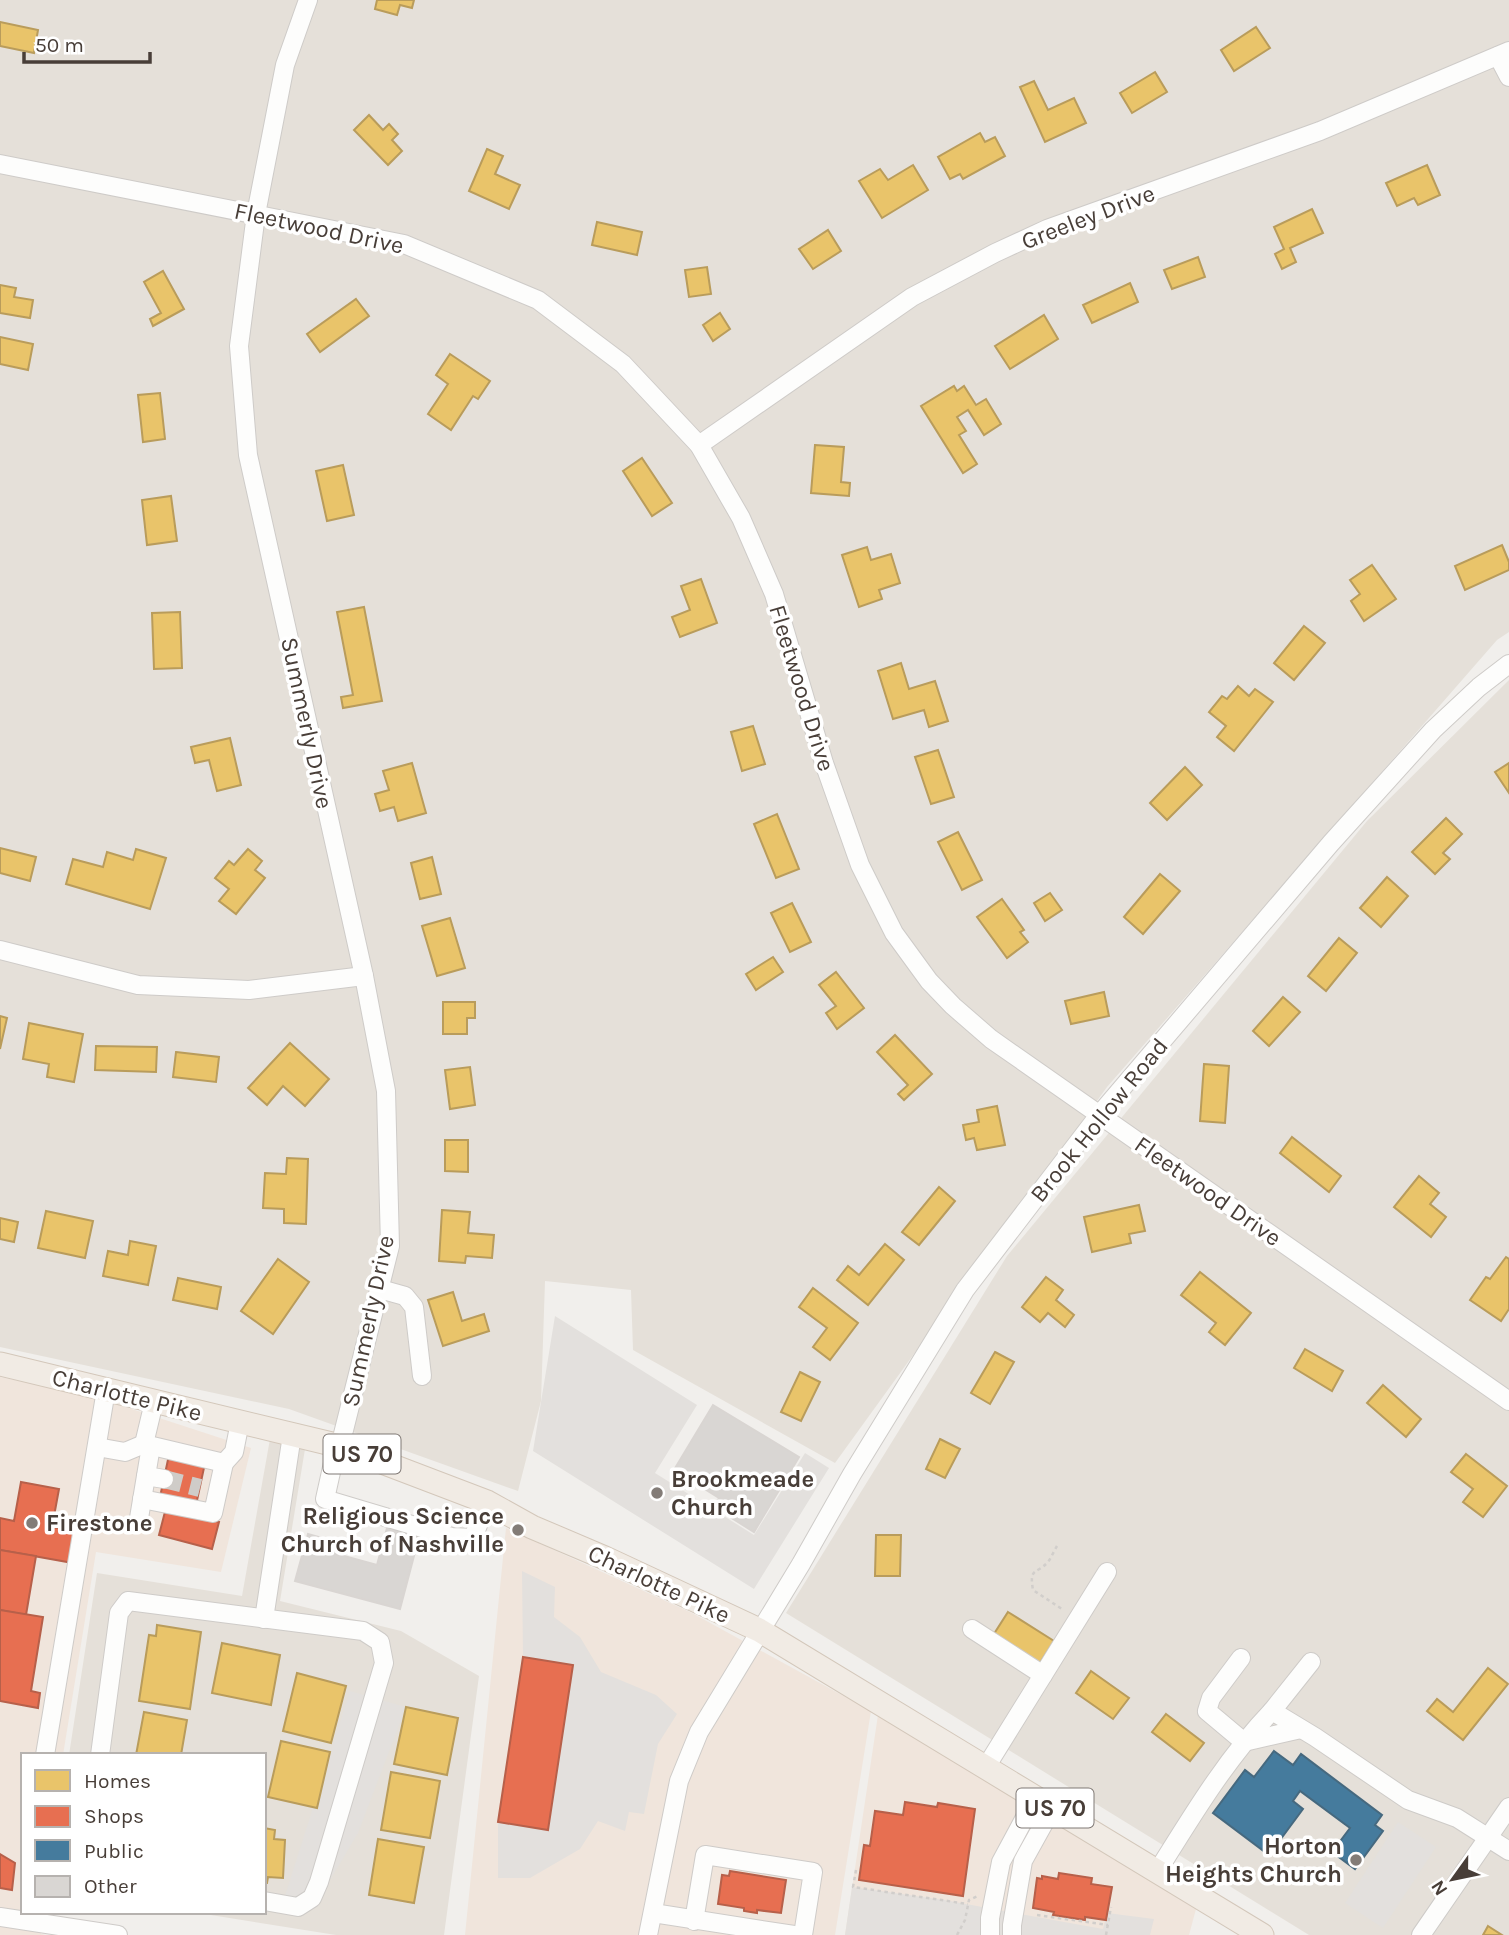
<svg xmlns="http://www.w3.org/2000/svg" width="1509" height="1935" font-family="Karla,sans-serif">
	<rect width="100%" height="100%" fill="#f1efec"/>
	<g fill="#e5e0d9">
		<path d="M0,0H1509V632L1497,640L1107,1087L835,1463L633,1350L631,1290L545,1281L541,1401L518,1491L289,1409L0,1347Z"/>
		<path d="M1509,680V1935H1309L786,1613L1007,1256L1367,821Z"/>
		<path d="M270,1439L305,1449L280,1601L401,1631L479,1676L444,1935H336L192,1912H264V1755H69L97,1573L242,1596Z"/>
	</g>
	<g fill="#f0e5dc">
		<path d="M0,1377L95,1397L251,1448L221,1572L96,1552L63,1755H23V1912H40L41,1934L46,1935H0Z"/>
		<path d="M506,1528L692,1613L871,1711L835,1935H465Z"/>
		<path d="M878,1715L1196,1909L1189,1935H845Z"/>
	</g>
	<g fill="#e3e0dd">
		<path d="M555,1316L697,1405L655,1473L754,1535L805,1453L829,1468L754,1589L533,1451Z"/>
		<path d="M522,1571L555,1587L554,1617L580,1637L601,1672L656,1695L677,1714L658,1744L644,1814L629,1812L625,1831L598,1821L580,1849L530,1878H498V1822L548,1829L573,1665L523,1657Z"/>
		<path d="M350,1691L406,1707L358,1833L323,1892L299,1901L285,1896Z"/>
		<path d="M1398,1822L1436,1847L1383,1928L1345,1903Z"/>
		<path d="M852,1887L944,1900L1103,1929L1107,1913L1154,1919L1150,1935H845Z"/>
	</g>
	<g fill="#e9c46a" stroke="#b99c5b" stroke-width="2">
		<path d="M377,0H414L412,8L400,5L397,15L375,9Z"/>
		<path d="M0,22L38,30L34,53L0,46Z"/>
		<path d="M1256,27L1270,48L1234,71L1221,50Z"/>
		<path d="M1155,72L1167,92L1132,113L1120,93Z"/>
		<path d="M1034,81L1048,110L1074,98L1086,123L1045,142L1020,87Z"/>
		<path d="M369,115L383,130L389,124L398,134L392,140L402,151L388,165L354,130Z"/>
		<path d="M980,133L985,142L995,137L1005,156L963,179L960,174L950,179L938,157Z"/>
		<path d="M487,149L503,156L495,174L520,185L509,209L469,191Z"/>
		<path d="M913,165L928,190L882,218L859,181L880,169L888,180Z"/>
		<path d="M1427,165L1440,195L1418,205L1414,198L1397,206L1386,183Z"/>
		<path d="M1312,209L1323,233L1290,248L1296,262L1282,269L1275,254L1284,249L1274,227Z"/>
		<path d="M597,222L642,232L637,255L592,245Z"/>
		<path d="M828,230L841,251L813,269L799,249Z"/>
		<path d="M1198,257L1205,277L1172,289L1164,270Z"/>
		<path d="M707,267L711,294L689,297L685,270Z"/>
		<path d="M163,271L184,309L153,326L150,319L161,313L144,282Z"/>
		<path d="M1130,283L1138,302L1092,323L1083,305Z"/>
		<path d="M0,285L16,288L14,297L33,300L30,318L0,313Z"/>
		<path d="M356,299L369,316L320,352L307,334Z"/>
		<path d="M720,313L730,329L713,341L703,325Z"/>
		<path d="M1044,315L1058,339L1010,369L995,346Z"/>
		<path d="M0,337L33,344L28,370L0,364Z"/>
		<path d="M450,354L490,381L478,399L473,396L451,430L428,414L448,384L436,375Z"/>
		<path d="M954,386L957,391L964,386L976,405L986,399L1001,424L984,435L968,410L957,417L966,431L959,435L977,464L963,473L921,406Z"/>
		<path d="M160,393L165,439L143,442L138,395Z"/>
		<path d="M815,445L844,447L841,482L850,483L849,496L811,493Z"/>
		<path d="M642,458L672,503L652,516L623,471Z"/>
		<path d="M343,465L354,515L327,521L316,471Z"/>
		<path d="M171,496L177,541L147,545L142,500Z"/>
		<path d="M1502,545L1509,562V570L1465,590L1455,566Z"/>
		<path d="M867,547L871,560L891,554L900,583L879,590L882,599L859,607L842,555Z"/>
		<path d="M1372,565L1396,599L1364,621L1351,601L1360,594L1350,580Z"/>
		<path d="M701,579L717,623L680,637L672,617L690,610L681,586Z"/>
		<path d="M364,607L382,701L343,708L341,697L353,695L337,612Z"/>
		<path d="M180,612L182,668L154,669L152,613Z"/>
		<path d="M1304,626L1325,643L1294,680L1274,663Z"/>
		<path d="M901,663L909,689L935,681L948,721L929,727L924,710L893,719L878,671Z"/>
		<path d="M1238,686L1249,696L1255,689L1273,702L1234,751L1217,737L1226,726L1209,712L1222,696L1227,699Z"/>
		<path d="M753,726L765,764L742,771L731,732Z"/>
		<path d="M230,738L241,785L217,791L209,760L195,763L191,747Z"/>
		<path d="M938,750L954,797L931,804L915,757Z"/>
		<path d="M412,763L426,813L398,821L394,807L380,811L375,794L389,790L383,771Z"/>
		<path d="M1509,763V793L1495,772Z"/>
		<path d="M1185,767L1202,785L1167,820L1150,803Z"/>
		<path d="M777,814L799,869L776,878L754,824Z"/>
		<path d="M1446,818L1462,834L1443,853L1450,859L1435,874L1412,852Z"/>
		<path d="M958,832L982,880L962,890L938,842Z"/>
		<path d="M0,848L36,857L30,881L0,873Z"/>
		<path d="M136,849L166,858L150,909L66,884L73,859L103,867L107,852L133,860Z"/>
		<path d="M248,849L262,861L255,870L265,878L236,914L219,901L229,889L215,878L229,861L234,865Z"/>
		<path d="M432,857L441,894L420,899L411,863Z"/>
		<path d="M1160,874L1180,891L1143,934L1124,917Z"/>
		<path d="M1387,877L1408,896L1381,927L1360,908Z"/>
		<path d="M1050,893L1062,910L1045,921L1034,903Z"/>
		<path d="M1002,899L1024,930L1020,932L1028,942L1007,958L977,917Z"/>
		<path d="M792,903L811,942L790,952L771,913Z"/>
		<path d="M450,918L465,968L437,976L422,926Z"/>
		<path d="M1339,938L1357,953L1326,991L1308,976Z"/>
		<path d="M773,957L783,972L756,990L746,974Z"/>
		<path d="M836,972L864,1008L837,1029L826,1013L836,1006L819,985Z"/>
		<path d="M1104,992L1109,1016L1071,1024L1065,1001Z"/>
		<path d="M1283,997L1300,1012L1269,1046L1253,1031Z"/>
		<path d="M443,1002H475V1018H467V1034H443Z"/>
		<path d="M0,1016L7,1018L0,1049Z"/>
		<path d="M29,1023L83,1034L74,1082L47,1077L49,1064L23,1059Z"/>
		<path d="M895,1035L932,1074L904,1100L898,1094L908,1085L877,1052Z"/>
		<path d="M290,1043L329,1079L305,1106L283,1086L267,1105L248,1088Z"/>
		<path d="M96,1046L157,1047L156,1072L95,1070Z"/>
		<path d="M176,1052L219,1057L216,1082L173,1077Z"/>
		<path d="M1204,1064L1229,1066L1225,1123L1200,1121Z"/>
		<path d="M470,1067L475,1105L450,1109L445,1070Z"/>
		<path d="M997,1106L1005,1145L977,1150L974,1138L966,1140L963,1125L979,1122L977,1110Z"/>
		<path d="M1292,1137L1341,1176L1329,1192L1280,1153Z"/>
		<path d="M445,1140H468V1172L445,1171Z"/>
		<path d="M287,1158L308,1159L306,1224L284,1223V1209L263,1208L265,1173L286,1174Z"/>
		<path d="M1419,1176L1439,1193L1430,1204L1446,1217L1431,1237L1394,1207Z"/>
		<path d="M939,1187L955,1201L919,1245L902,1232Z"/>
		<path d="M1139,1205L1145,1231L1129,1234L1131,1243L1092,1252L1084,1217Z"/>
		<path d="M442,1210L470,1212L468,1233L494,1235L492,1258L466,1256L465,1263L439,1261Z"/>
		<path d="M46,1211L93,1221L85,1258L38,1248Z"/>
		<path d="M0,1218L18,1222L14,1242L0,1239Z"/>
		<path d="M130,1241L156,1246L148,1285L103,1276L108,1251L128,1255Z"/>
		<path d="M885,1244L904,1260L868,1305L837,1280L848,1266L859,1275Z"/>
		<path d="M1506,1257L1509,1259V1309L1501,1321L1470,1300L1486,1277L1490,1279Z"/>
		<path d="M278,1259L309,1282L273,1334L241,1311Z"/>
		<path d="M1200,1272L1251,1313L1225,1345L1209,1332L1216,1323L1181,1295Z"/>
		<path d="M1046,1277L1063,1290L1056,1300L1074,1315L1065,1327L1048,1313L1040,1322L1022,1307Z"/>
		<path d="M178,1278L221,1287L217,1309L173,1300Z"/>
		<path d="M813,1288L858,1323L830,1360L813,1347L827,1328L799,1307Z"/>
		<path d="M453,1292L462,1321L484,1314L489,1331L443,1346L428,1300Z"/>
		<path d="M1305,1349L1343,1371L1332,1391L1294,1368Z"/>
		<path d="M995,1352L1014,1362L990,1404L971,1393Z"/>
		<path d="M800,1372L820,1382L801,1421L781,1412Z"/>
		<path d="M1383,1385L1421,1419L1406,1437L1367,1403Z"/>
		<path d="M940,1439L960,1449L945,1478L926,1469Z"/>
		<path d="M1466,1454L1507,1486L1483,1517L1463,1502L1473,1489L1451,1472Z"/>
		<path d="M876,1535H901L900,1576H875Z"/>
		<path d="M1008,1612L1054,1641L1038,1666L992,1637Z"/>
		<path d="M157,1625L201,1632L190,1709L139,1701L149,1635L156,1636Z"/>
		<path d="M222,1643L280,1655L271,1705L212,1693Z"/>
		<path d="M1488,1668L1508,1684L1463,1740L1427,1711L1437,1699L1453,1712Z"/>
		<path d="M1091,1671L1129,1698L1113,1719L1076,1693Z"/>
		<path d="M297,1673L346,1686L331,1743L283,1731Z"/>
		<path d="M406,1707L458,1718L447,1775L394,1764Z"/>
		<path d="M144,1712L187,1720L181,1755H136Z"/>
		<path d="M1166,1714L1204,1743L1190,1761L1152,1732Z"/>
		<path d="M281,1741L330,1752L317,1808L268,1797Z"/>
		<path d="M391,1772L440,1781L430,1838L381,1830Z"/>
		<path d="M264,1828L275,1830L274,1839L285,1840L283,1878L268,1877L267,1883H264Z"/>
		<path d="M378,1839L424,1847L414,1903L369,1895Z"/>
		<path d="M1488,1926L1502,1935H1483Z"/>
	</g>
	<g fill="#e76f51" stroke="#b7604a" stroke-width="2">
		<path d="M169,1455L205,1463L196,1505L160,1497Z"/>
		<path d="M21,1482L59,1489L52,1527L79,1532L73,1563L0,1550V1518L14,1521Z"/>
		<path d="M166,1508L219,1522L212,1549L159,1535Z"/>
		<path d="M0,1550L36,1556L26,1615L0,1610Z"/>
		<path d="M0,1610L43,1617L31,1691L40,1693L38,1708L0,1701Z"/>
		<path d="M523,1657L573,1665L548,1830L498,1822Z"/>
		<path d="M905,1802L937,1807L938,1803L975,1809L963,1896L859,1880L864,1845L870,1846L875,1811L903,1815Z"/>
		<path d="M0,1854L15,1863L12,1890L0,1888Z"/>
		<path d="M730,1871L786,1880L781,1913L757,1910V1913L744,1911V1908L718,1904L722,1875L729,1876Z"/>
		<path d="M1059,1873L1092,1878L1091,1884L1112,1887L1106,1920L1085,1917V1920L1053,1915L1054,1912L1033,1908L1037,1878L1042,1879V1876L1058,1879Z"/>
	</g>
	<path fill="#457b9d" stroke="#46697f" stroke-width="2" d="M1274,1751L1293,1765L1301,1754L1382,1815L1375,1825L1383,1831L1355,1869L1332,1852L1350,1828L1300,1791L1293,1801L1303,1809L1269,1855L1213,1813L1245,1770L1254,1777Z"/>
	<g fill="#d9d6d3" stroke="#d9d5d2" stroke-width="2">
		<path d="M713,1405L799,1457L754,1532L714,1507L719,1498L674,1470Z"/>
		<path d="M387,1528L419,1537L400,1609L295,1581L308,1534L336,1542L333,1553L377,1565Z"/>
	</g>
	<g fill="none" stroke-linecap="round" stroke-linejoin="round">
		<path stroke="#cfccc8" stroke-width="18" stroke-dasharray="18 9" stroke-linecap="butt" d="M164,1479L200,1488"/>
		<g stroke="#cecbc8" stroke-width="20">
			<g id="minor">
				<path d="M308,0L285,65L256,214L239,346L248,455L364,976L386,1091L390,1246L340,1446"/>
				<path d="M1498,56L1509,77"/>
				<path d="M0,164L404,244L538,300L623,364L699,445L741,518L774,594L824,763L860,865L894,933L929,981L953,1006L991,1039L1509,1401"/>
				<path d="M699,445L912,297L995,253L1047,229L1320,131L1509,51"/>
				<path d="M0,950L138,985L249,990L364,976"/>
				<path d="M380,1289L405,1296L414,1307L422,1376"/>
				<path d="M144,1444L154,1402"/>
				<path d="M337,1445L325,1499L452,1537L473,1538L487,1502"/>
				<path d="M97,1447L125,1452L144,1444L224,1463L213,1513L142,1499"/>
				<path d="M224,1463L234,1452L240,1422"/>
				<path d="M146,1476L164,1479"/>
				<path d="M139,1518L151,1446"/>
				<path d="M264,1619L292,1435"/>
				<path d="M972,1629L1043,1675"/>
				<path d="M1241,1658L1211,1698L1207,1711L1244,1742L1301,1729"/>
				<path d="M1272,1711L1311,1662"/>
				<path d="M45,1755L106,1390"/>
				<path d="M100,1755L119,1613L128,1601L363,1631L380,1642L384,1663L319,1882L312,1898L298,1907L264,1901"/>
				<path d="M986,1767L1107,1572"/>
				<path d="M1157,1872C1192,1816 1226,1759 1272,1711L1315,1737L1408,1800L1457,1818L1509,1851"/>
				<path d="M653,1913L794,1935"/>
				<path d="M0,1917L118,1935"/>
				<path d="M694,1921L705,1855L813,1872L803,1935"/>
				<path d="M648,1935L679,1781L699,1732L801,1564L852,1474L965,1290L1099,1115L1331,843L1433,730L1479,687L1509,664"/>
				<path d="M990,1935V1918L1001,1862L1036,1797"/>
				<path d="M1012,1935V1925L1023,1861L1053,1807"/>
				<path d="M1421,1935L1509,1807"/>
			</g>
		</g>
		<g stroke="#d3c7ba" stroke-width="25">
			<path id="major" d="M0,1364L340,1446L487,1502L532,1527L605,1558L759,1630L1262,1935"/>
		</g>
		<g stroke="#d1cecb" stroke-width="2.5" stroke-dasharray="3.5 3.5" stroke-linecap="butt">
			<path d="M1057,1546C1054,1551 1051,1558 1048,1562C1036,1575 1029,1567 1033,1590L1062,1609"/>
			<path d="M856,1870L853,1887L968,1904"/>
			<path d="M1037,1915L1108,1925"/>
			<path d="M957,1935L965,1920L969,1900L978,1896"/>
			<path d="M1106,1935L1111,1907"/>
		</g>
		<use href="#minor" stroke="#fdfdfc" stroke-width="18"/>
		<use href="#major" stroke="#f1ebe4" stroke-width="23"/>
	</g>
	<g fill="#837c77" stroke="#fff" stroke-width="2.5">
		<circle cx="657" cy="1493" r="7"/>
		<circle cx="32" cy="1523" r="7"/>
		<circle cx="518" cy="1530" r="7"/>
		<circle cx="1356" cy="1860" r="7"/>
	</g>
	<g text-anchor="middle" stroke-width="7" stroke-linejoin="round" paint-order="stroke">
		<g fill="#fff" stroke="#7f7874" stroke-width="2">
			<rect x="323.5" y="1434.5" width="77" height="39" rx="5"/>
			<rect x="1016.5" y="1788.5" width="77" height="39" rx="5"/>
		</g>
		<g font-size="23" font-weight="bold" fill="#483e38">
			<text x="362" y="1462">US 70</text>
			<text x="1055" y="1816">US 70</text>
		</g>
		<g font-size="24" fill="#483e38" stroke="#fff">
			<text transform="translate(1088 217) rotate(-21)" y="8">Greeley Drive</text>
			<text transform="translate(319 228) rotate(12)" y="8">Fleetwood Drive</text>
			<text transform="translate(802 688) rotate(73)" y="8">Fleetwood Drive</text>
			<text transform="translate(307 723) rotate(78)" y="8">Summerly Drive</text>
			<text transform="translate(1099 1120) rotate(-51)" y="8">Brook Hollow Road</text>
			<text transform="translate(1208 1191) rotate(35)" y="8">Fleetwood Drive</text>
			<text transform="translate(368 1321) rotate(-78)" y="8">Summerly Drive</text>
			<text transform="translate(127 1395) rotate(14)" y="8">Charlotte Pike</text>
			<text transform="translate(659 1584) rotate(25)" y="8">Charlotte Pike</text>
		</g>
		<g font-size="24" font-weight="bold" fill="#483e38" stroke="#fff" text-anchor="start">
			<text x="671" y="1487">Brookmeade<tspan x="671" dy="28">Church</tspan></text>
			<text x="504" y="1524" text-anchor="end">Religious Science<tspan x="504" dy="28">Church of Nashville</tspan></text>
			<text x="46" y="1531">Firestone</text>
			<text x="1342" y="1854" text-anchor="end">Horton<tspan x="1342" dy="28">Heights Church</tspan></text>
		</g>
	</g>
	<rect x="21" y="1753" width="245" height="161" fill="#ffffff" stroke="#b6b2af" stroke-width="2"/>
	<rect x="35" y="1770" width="35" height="21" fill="#e9c46a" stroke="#b6b2af" stroke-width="2"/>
	<text x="84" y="1788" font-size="21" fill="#483e38">Homes</text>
	<rect x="35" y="1806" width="35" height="21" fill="#e76f51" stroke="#b6b2af" stroke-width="2"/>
	<text x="84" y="1823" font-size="21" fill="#483e38">Shops</text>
	<rect x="35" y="1840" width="35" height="21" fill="#457b9d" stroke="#b6b2af" stroke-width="2"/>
	<text x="84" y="1858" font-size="21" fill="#483e38">Public</text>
	<rect x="35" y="1876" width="35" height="21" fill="#d9d6d3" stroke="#b6b2af" stroke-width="2"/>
	<text x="84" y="1893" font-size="21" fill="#483e38">Other</text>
	<g transform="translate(1453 1879) rotate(237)" stroke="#ffffff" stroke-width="5" paint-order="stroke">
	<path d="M0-5L12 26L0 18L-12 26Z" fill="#483e38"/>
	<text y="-10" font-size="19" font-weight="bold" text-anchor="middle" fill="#483e38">N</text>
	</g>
	<path d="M24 52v10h126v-10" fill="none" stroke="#483e38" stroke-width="3.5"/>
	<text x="35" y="52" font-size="21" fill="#483e38" stroke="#ffffff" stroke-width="5" paint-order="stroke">50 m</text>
</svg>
